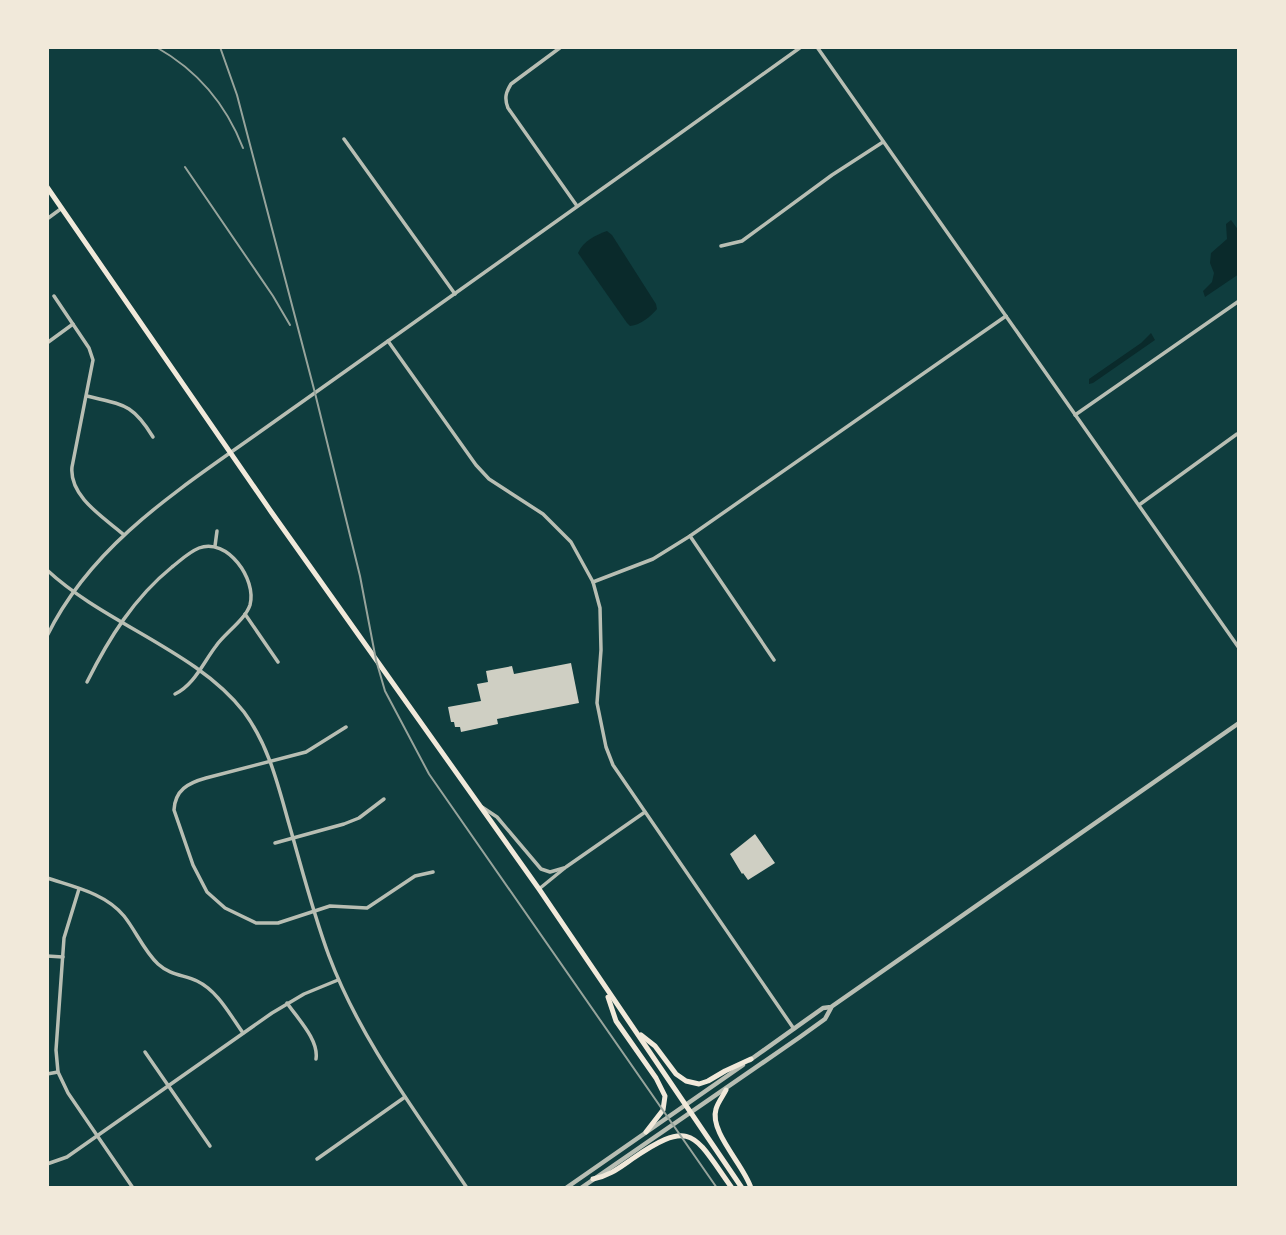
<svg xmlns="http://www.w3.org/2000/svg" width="1286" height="1235" font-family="'Alegreya Sans',sans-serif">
	<rect width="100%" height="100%" fill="#0f3d3e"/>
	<g fill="#0a2a2b">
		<path d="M1231,220L1239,231V274L1205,297L1203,291L1212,282L1214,273L1210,263L1211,253L1227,239L1226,224Z"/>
		<path d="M607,231L612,235L656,304L657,309C651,316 641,325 630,326L627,323L578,253C583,241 596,235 607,231Z"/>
		<path d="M1151,333L1155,340L1093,383L1089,384V379L1141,343Z"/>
	</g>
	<g fill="#cfcfc3">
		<path d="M571,663L579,703L497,719L498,724L461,732L460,727H455L454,722H451L448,707L481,701L477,684L488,682L486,671L512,666L514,674Z"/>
		<path d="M755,834L775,863L748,880L743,873L742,874L730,854Z"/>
	</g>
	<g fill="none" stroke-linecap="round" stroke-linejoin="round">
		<g stroke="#b8beb3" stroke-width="3.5">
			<path d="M561,47L511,84C506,92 504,98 508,108L577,206"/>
			<path d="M817,47L1239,648"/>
			<path d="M344,139L455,294"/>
			<path d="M47,219L62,208"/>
			<path d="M721,246L742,241L832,175L883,142"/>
			<path d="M54,296L89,348L93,360L72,467C69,496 103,517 123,534"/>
			<path d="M388,341L476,465L489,479L543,514L571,542L593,582L600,608L601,650L597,703L606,747L613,765L794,1029"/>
			<path d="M47,343L73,324"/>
			<path d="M87,396C123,405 132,403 153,437"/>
			<path d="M1075,415L1239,301"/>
			<path d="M1139,505L1237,434"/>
			<path d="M690,536L774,660"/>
			<path d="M215,546L217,531"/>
			<path d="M47,570C105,624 197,651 244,712C269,746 278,785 289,824C302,869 313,913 329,956C361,1041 417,1113 467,1188"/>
			<path d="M593,582L653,559L690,536L1006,316"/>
			<path d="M245,614L278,662"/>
			<path d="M47,636C91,546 175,492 254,436C304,400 355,365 405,329C537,236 669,141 801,47"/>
			<path d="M87,682C109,638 134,598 172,567C181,560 189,552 199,548C227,537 257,579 250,605C245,620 225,633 216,646C203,663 194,685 175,694"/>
			<path d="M346,727L306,752L206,778C188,783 175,790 174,810L193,865L207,892L225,908L256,923H278L330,906L367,908L415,876L433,872"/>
			<path d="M482,807L497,817L541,869L550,872L564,868"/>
			<path d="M275,843L344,824L359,818L384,799"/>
			<path d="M47,878C74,887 105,893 124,916C136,931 144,951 158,964C170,975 184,975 197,981C218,991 230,1015 243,1033"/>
			<path d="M79,889L64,938L56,1050L58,1072L68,1093L133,1188"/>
			<path d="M539,889L566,867L645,812"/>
			<path d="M47,956L63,957"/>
			<path d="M287,1003C298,1019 319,1040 316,1059"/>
			<path d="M145,1052L210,1146"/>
			<path d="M47,1074L58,1072"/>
			<path d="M317,1159L405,1097"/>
			<path d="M47,1164L67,1157L272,1013L304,994L338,980"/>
		</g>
		<g stroke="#b8beb3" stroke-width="4.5">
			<path d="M750,1060L823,1008L831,1007L1239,723"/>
			<path d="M566,1188L743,1065"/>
			<path d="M581,1188L800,1037L825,1019L831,1008"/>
		</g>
		<g stroke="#f1e9da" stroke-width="5">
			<path d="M47,187L272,513L539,889L742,1188"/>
			<path d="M608,997L616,1021L656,1078L665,1096L663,1110L646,1132"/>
			<path d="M641,1035L655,1046L676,1074L686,1081L699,1084L708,1081L725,1071L751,1059"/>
			<path d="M726,1090C723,1096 718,1102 716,1109C709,1132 744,1165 751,1188"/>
			<path d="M593,1179C609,1176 619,1168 632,1159C693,1117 694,1135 732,1188"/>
		</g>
		<g stroke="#97a49c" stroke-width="2">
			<path d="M156,47C197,70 226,104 243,148"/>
			<path d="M220,47L237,95L315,393L360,576L376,660L385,691L429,774L717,1188"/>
			<path d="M185,167L273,296L290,325"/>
		</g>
	</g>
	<rect width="1286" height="1235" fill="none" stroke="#f1e9da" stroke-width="98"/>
</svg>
